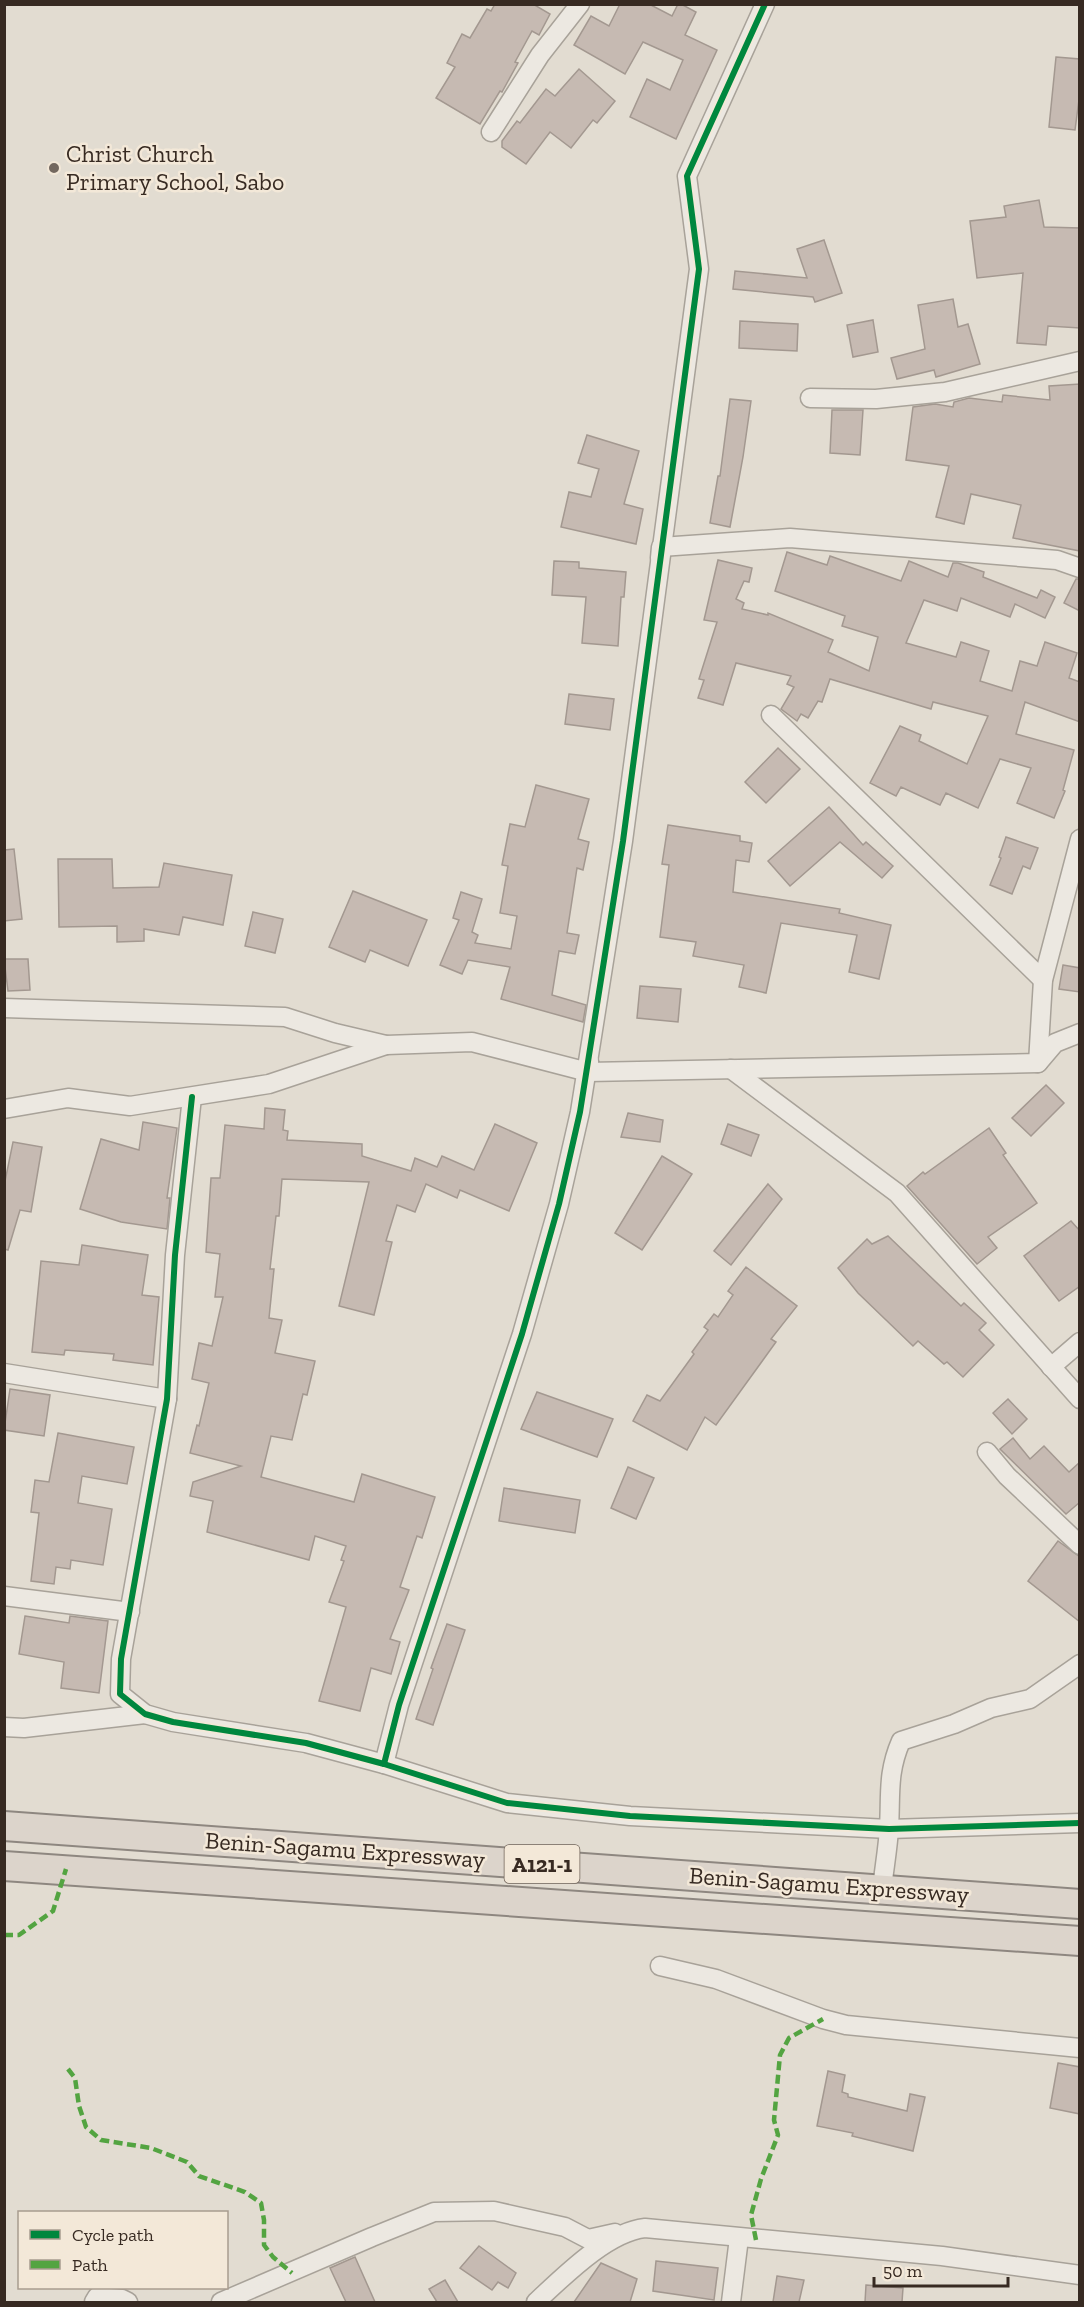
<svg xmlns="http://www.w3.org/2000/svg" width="1084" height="2307" font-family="'Zilla Slab',serif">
	<rect width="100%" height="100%" fill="#e2dcd1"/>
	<g fill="#c6bab2" stroke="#a39890" stroke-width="1.5">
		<path d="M495,4H533L550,14L539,35L532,31L515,62L518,63L502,92L500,91L480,124L436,98L455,67L447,63L462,34L470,38L487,9L491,11Z"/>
		<path d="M620,4H649L672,16L678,4H681L696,12L685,35L717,50L676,139L630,117L647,79L670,90L683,60L643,42L625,74L574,45L591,16L609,26Z"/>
		<path d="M1056,57L1080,59V92L1075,130L1049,127Z"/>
		<path d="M579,69L615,101L597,123L593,120L571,148L550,132L526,164L502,147V141L517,121L520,123L546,89L555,96Z"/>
		<path d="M1039,200L1044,227L1080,228V328L1048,326L1046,345L1017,343L1023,273L977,278L970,221L1006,217L1004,206Z"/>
		<path d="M824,240L842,293L815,302L813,297L733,289L735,271L807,278L797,249Z"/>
		<path d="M953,299L958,327L968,324L980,364L936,377L934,370L897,379L891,358L925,349L918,305Z"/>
		<path d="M873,320L878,352L853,357L847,325Z"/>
		<path d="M740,321L798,324L797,351L739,348Z"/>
		<path d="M1080,384V551L1013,538L1021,505L971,494L964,524L936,517L949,466L906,460L913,407L935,404L953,407L954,402L969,398L1002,402L1003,395L1050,400L1049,386Z"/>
		<path d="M730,399L751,401L743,457L730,527L710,523L718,476H720Z"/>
		<path d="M832,410H863L860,455L830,453Z"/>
		<path d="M587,435L639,451L624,504L643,509L636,544L561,527L569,492L591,497L599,469L578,463Z"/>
		<path d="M787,552L827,565L830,556L901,581L909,561L948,577L953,563H958L984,572L983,577L1037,598L1041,590L1055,597L1045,618L1015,604L1010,617L961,598L957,611L924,600L906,643L956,657L961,642L989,651L980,681L1012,691L1020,661L1037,666L1045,642L1077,653L1069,678L1080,682V722L1025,702L1016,734L1074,750L1063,790L1065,791L1054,818L1017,803L1031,768L1000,759L978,808L946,793L940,805L901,787L896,796L870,783L900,726L921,735L919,741L967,764L988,716L933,702L931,709L830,679L822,702L818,701L808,718L801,714L797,721L781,709L794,687L787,684L791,676L736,663L723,705L698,698L704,680L699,679L717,622L704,620L718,560L752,568L749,582L744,581L736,599L744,603L742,609L768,615V613L833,640L828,652L869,671L878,637L842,626L845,616L775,591Z"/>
		<path d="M554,561L579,562V568L626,572L624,597H621L618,646L582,643L586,597L552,595Z"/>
		<path d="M1076,579H1080V611L1064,603Z"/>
		<path d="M569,694L614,699L610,730L565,724Z"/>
		<path d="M778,748L800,769L766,803L745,782Z"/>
		<path d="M536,785L589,799L578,839L589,842L583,870L577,868L567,933L579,935L575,954L559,951L552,995L586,1005L583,1022L501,999L510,967L468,960L462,974L440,965L459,920L453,918L461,892L482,899L472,932L478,935L475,943L511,949L517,916L500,913L508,866L502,865L510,824L525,827Z"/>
		<path d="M829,807L863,845L866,842L893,866L882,878L840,842L790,886L768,861Z"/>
		<path d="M668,825L740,836V841L752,843L749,862L736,860L733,892L840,909L839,913L891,925L879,979L849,972L857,935L781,923L766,993L739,987L744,965L693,956L696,942L660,937L669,865L662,864Z"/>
		<path d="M1006,837L1038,848L1030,869L1023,866L1012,894L990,885L1001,858L999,857Z"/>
		<path d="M14,849L22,919L4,921V850Z"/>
		<path d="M58,859H112L113,888L159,887L164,863L232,875L223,925L183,917L179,935L144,929V941L117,942V926L59,927Z"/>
		<path d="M353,891L427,920L408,966L370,950L365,962L329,947Z"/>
		<path d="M253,912L283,919L275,953L245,946Z"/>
		<path d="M4,959H28L30,990L8,991Z"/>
		<path d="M1063,965L1080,968V992L1059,989Z"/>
		<path d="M640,986L681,989L678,1022L637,1018Z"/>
		<path d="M1046,1085L1064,1103L1031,1136L1012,1118Z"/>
		<path d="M265,1108L285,1110L283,1130L288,1131L287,1140L362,1144V1156L411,1171L415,1158L437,1167L442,1156L474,1170L495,1124L537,1143L509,1211L460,1190L457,1198L426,1184L415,1212L397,1205L386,1241L392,1242L374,1315L339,1306L369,1182L282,1179L279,1216H276L270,1269H274L269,1318L282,1320L275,1353L315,1361L307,1395L303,1394L292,1440L271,1436L261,1477L354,1502L362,1474L435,1497L422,1538L417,1536L400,1587L409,1590L390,1639L400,1642L391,1674L371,1668L360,1711L319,1701L346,1607L329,1602L344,1561L341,1560L346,1546L315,1536L309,1560L207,1532L213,1501L190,1496L193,1482L241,1466L190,1453L197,1425L199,1426L209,1383L192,1379L199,1343L212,1346L223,1297H215L220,1254L206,1252L211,1178H220L225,1125L264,1129Z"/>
		<path d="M628,1113L663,1120L660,1142L621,1137Z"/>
		<path d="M143,1122L177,1128L167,1198H170L167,1229L121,1222L80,1209L101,1139L139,1150Z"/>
		<path d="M728,1124L759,1135L751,1156L721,1144Z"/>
		<path d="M989,1128L1006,1153L1003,1155L1037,1203L988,1237L997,1248L977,1264L907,1186L923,1172L925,1174Z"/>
		<path d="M13,1142L42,1147L31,1212L20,1210L8,1250L4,1249V1186Z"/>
		<path d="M662,1156L692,1174L642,1250L615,1233Z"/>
		<path d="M768,1184L782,1199L731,1265L714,1251Z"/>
		<path d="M1071,1221L1080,1231V1286L1059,1301L1024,1256Z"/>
		<path d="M888,1236L961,1306L964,1303L986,1323L979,1330L994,1345L963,1377L947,1362L944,1364L918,1341L913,1346L858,1293L838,1268L867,1239L872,1244Z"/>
		<path d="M82,1245L148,1255L142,1295L159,1297L153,1365L113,1360L114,1354L65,1350L64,1355L32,1352L41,1261L79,1265Z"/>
		<path d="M746,1267L797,1306L771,1339L776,1342L716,1425L705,1417L687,1450L633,1421L647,1395L660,1401L694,1354L692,1352L708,1330L704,1327L714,1314L718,1317L733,1295L728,1291Z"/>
		<path d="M10,1389L50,1395L44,1436L4,1430Z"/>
		<path d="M537,1392L613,1419L597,1457L521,1429Z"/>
		<path d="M1008,1399L1027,1419L1012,1434L993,1413Z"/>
		<path d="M58,1433L134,1447L127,1484L82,1476L78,1503L112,1509L103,1565L71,1560L70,1569L56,1567L54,1584L31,1581L39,1513L31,1512L35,1480L49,1482Z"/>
		<path d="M1013,1438L1030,1459L1044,1446L1069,1472L1080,1462V1502L1066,1514L1000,1449Z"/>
		<path d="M628,1467L654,1478L636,1519L611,1508Z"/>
		<path d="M504,1488L580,1500L575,1533L499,1521Z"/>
		<path d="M1058,1541L1080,1557V1622L1028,1581Z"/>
		<path d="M25,1616L69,1623L70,1616L108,1621L99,1693L61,1688L64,1662L19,1654Z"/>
		<path d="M447,1624L465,1630L433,1725L416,1719L433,1669L431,1668Z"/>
		<path d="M1058,2063L1080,2067V2114L1050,2108Z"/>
		<path d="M828,2071L845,2075L842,2092L848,2094V2097L907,2111L910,2094L925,2097L913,2151L852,2136L853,2133L817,2126Z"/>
		<path d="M479,2246L516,2273L508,2288L498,2282L492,2290L460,2268Z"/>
		<path d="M355,2257L375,2302H346L330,2268Z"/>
		<path d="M656,2261L718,2268L714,2300L653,2291Z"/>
		<path d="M601,2263L637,2279L630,2302H574Z"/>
		<path d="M777,2276L804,2280L799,2302H773Z"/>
		<path d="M445,2280L458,2302H437L429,2289Z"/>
		<path d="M866,2285L903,2288L902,2302H865Z"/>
	</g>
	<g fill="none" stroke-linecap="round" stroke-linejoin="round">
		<g stroke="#a8a299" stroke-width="21">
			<g id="minor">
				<path d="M491,132L540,55L580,4"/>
				<path d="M810,398L876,399L945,392L1080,361"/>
				<path d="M660,558L661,547L790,538L1057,560L1080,568"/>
				<path d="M771,715L1043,980"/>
				<path d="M4,1008L285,1017L335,1033L386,1045L472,1042L588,1072"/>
				<path d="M589,1061L588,1072L1038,1063L1055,1043L1080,1033"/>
				<path d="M1038,1063L1043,980L1080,839"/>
				<path d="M731,1069L897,1193L1080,1399"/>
				<path d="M192,1097L175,1255L167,1399L121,1659L120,1694L145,1714L173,1722L306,1743L384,1764L507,1803L630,1816L889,1829L1080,1823"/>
				<path d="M4,1109L68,1098L130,1106L269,1084L386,1045"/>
				<path d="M1051,1367L1080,1342"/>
				<path d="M4,1373L167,1399"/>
				<path d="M987,1452L1007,1476L1080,1545"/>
				<path d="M4,1596L130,1612"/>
				<path d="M4,1727L24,1728L145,1714"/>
				<path d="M384,1764L399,1705L522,1334L559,1204L580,1112L623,841L699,269L687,176L765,4"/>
				<path d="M882,1889C884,1869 888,1848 889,1828C891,1795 887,1773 901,1741L954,1724L991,1708L1030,1699L1080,1664"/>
				<path d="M660,1966L716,1979L823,2019L846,2025L1080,2048"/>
				<path d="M94,2302L97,2297L122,2299L128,2302"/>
				<path d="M221,2302L372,2237L434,2212L494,2211L565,2227L588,2239L615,2233"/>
				<path d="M536,2302C563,2277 607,2232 645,2228L942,2256L1080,2275"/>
				<path d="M731,2302L739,2238"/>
			</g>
		</g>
		<g stroke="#8e8780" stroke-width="32">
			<g id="trunk">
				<path d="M4,1826L1080,1904"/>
				<path d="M4,1866L1080,1941"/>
			</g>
		</g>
		<use href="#minor" stroke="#ece8e1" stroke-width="18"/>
		<use href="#trunk" stroke="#dcd4cb" stroke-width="28"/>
		<g stroke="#53a441" stroke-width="4.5" stroke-dasharray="9 4.5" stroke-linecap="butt">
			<path d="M4,1935H19L53,1911L66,1869"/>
			<path d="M68,2069L75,2078L79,2106L86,2127L101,2140L151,2148L187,2162L199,2176L245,2192L261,2203L264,2220V2245L273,2257L292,2273"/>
			<path d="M756,2240L751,2215L761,2179L778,2135L774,2120L780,2055L789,2038L823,2019"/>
		</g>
		<g stroke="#f3e8d8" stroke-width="10">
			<g id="cycleway">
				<path d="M192,1097L175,1255L167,1399L121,1659L120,1694L145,1714L173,1722L306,1743L384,1764L507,1803L630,1816L889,1829L1080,1823"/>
				<path d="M384,1764L399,1705L522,1334L559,1204L580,1112L623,841L699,269L687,176L765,4"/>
			</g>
		</g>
		<use href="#cycleway" stroke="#00873e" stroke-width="6"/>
	</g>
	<circle fill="#73685f" stroke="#f3e8d8" stroke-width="2" cx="54" cy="168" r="6"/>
	<g text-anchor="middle" stroke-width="5" stroke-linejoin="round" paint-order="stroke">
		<rect fill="#f3e8d8" stroke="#6f6359" stroke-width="1.5" x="504.5" y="1845" width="75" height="38" rx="4.5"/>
		<g font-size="22" font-weight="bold" fill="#372a22">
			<text x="542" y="1872">A121-1</text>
		</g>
		<g font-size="24" fill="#372a22" stroke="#f3e8d8" text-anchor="start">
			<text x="66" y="162">Christ Church<tspan x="66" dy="28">Primary School, Sabo</tspan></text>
		</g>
		<g font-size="24" fill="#372a22" stroke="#f3e8d8">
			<text transform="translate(345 1850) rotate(4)" y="8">Benin-Sagamu Expressway</text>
			<text transform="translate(829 1885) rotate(4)" y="8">Benin-Sagamu Expressway</text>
		</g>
	</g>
	<rect width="1084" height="2307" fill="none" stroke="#372a22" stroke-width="12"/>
	<rect x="18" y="2211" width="210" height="78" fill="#f3e8d8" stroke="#a89c8f" stroke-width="1.5"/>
	<rect x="30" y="2230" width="30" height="9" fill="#00873e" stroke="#a89c8f" stroke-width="1.5"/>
	<text x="72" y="2241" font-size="18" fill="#372a22">Cycle path</text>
	<rect x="30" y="2260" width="30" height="9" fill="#53a441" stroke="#a89c8f" stroke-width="1.5"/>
	<text x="72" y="2271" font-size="18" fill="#372a22">Path</text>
	<path d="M874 2277v9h134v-9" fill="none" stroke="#372a22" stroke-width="3"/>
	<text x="883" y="2277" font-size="18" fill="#372a22" stroke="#f3e8d8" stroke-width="4.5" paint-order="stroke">50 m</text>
</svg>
